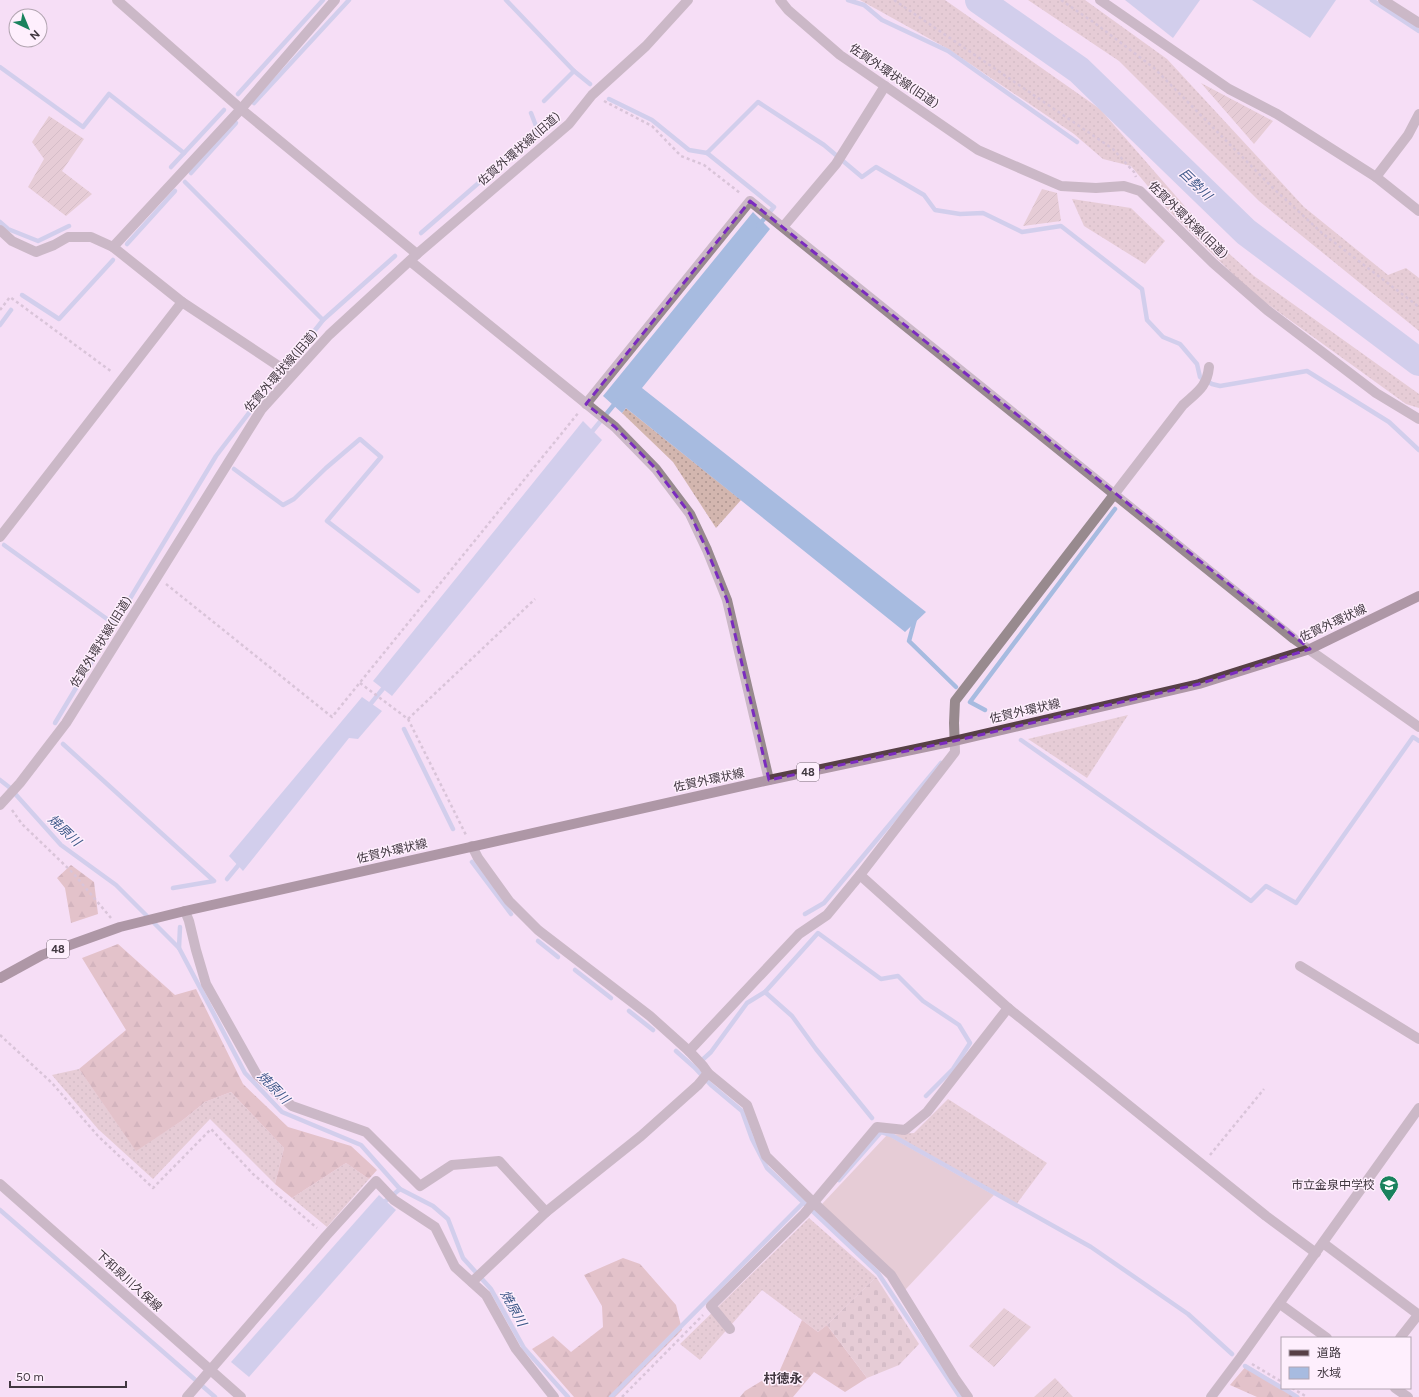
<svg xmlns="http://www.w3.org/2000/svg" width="1419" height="1397" font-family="Figtree,'Noto Sans JP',sans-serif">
	<defs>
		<pattern id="grass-dots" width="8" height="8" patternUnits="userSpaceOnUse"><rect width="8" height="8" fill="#d3b6af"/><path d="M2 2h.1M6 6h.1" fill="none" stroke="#ad9590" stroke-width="1.8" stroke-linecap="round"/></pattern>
		<pattern id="forest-firs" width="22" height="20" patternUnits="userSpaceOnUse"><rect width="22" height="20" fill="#cd9f94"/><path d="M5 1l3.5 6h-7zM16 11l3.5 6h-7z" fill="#a8827a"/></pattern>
		<pattern id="cemetery-stones" width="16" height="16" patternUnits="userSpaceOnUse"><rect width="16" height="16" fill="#d3b6af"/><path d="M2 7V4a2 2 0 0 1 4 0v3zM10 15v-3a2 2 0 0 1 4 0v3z" fill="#ad9590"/></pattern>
		<pattern id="garden-furrows" width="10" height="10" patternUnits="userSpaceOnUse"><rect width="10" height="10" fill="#d3b6af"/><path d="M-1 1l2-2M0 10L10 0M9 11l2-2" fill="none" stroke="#ad9590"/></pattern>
	</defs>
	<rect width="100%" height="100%" fill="#f6def5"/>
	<g fill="url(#grass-dots)">
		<path d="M860,0H945L1100,109L1215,241L1254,276L1419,394V408L1406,404L1251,292L1167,209L1131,166L1103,159L1074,134L948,49Z"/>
		<path d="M1028,0H1085L1167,59L1304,207L1388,275L1406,268L1419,278V331L1259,201L1119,61Z"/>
		<path d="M1072,199L1131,208L1165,241L1145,264L1084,226Z"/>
		<path d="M626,408L741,500L716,528L673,462L622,413Z"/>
		<path d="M1128,715L1087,778L1028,739Z"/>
		<path d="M79,1069L136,1150L183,1120L205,1102L231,1092L284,1148L275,1184L210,1119L153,1179L98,1129L52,1075Z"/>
		<path d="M948,1099L1047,1163L1015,1206L887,1135L914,1133Z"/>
		<path d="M346,1163L369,1179L327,1227L292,1198Z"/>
		<path d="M809,1218L876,1277L827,1325L818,1332L762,1290L700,1360L680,1344Z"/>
	</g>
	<g fill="url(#forest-firs)">
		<path d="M71,865L94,882L98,914L71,923L65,888L57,878Z"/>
		<path d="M118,944L175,995L196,989L243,1084L288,1127L351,1146L377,1170L369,1179L346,1163L292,1198L275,1184L284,1148L231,1092L205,1102L183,1120L136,1151L79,1069L126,1030L82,958Z"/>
		<path d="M623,1258L640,1264L676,1305L682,1330L615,1397H574L532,1349L553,1336L571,1352L603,1327L602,1306L584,1275Z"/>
		<path d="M802,1320L818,1332L827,1325L867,1378L845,1392L814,1372L793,1397H740L745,1391L780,1370Z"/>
		<path d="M1247,1365L1282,1386V1388H1285L1300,1397H1257L1230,1385Z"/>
	</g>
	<path fill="url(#cemetery-stones)" d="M876,1277L919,1344L899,1365L867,1378L827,1325Z"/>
	<g fill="url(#garden-furrows)">
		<path d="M1201,83L1273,121L1254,144Z"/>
		<path d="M49,116L84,139L62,171L92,194L66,216L28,187L44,159L32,142Z"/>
		<path d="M1042,189L1057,193L1061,221L1023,226Z"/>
		<path d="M1004,1308L1031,1327L994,1367L969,1346Z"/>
		<path d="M1055,1378L1073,1397H1034Z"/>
	</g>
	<path fill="#d3b6af" d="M887,1135L994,1195L905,1290L822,1204Z"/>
	<g fill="#a7bbe0">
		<path d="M1125,0H1200L1173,38Z"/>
		<path d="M1252,0H1336L1310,38Z"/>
		<path d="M753,212L770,229L642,388L926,612L905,632L626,408L622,413L603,396Z"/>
		<path d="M583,421L602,440L392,696L373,681Z"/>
		<path d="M362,697L382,711L358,739L349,738L243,871L229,856Z"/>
		<path d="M379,1195L396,1210L249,1377L231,1362Z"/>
	</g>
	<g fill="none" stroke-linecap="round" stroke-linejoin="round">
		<g stroke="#a7bbe0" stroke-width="4.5">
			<path d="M506,0L574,71L590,84"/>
			<path d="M848,0L864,5L882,20L948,51L1077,142"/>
			<path d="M1372,0L1419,31"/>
			<path d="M0,67L83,127L109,94L184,153"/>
			<path d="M238,94L323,0"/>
			<path d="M609,99L652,120L689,150L707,153L758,102L824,145L862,177L876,167L924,195L935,210L960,214L983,213L1022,232L1061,226L1142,289L1147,320L1163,337L1180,344L1197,364L1200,377L1212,384L1220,386L1307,371L1389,422L1419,450"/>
			<path d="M544,101L574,71"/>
			<path d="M254,103L349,0"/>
			<path d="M707,153L774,207L758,226"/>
			<path d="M503,161L538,131L531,113"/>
			<path d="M171,167L224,110"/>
			<path d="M191,173L236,123"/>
			<path d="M185,182L323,320"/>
			<path d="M0,222L8,229L38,241L69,226"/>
			<path d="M421,233L482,180"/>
			<path d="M127,244L175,191"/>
			<path d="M22,295L59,319L113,260"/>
			<path d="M0,325L11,310"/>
			<path d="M290,362L323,320L395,256"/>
			<path d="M590,434L617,401"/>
			<path d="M234,469L283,505L294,499L326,468L360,439L381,457L327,521L418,591"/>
			<path d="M4,545L114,624"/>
			<path d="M914,618L915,619L909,641L956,687"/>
			<path d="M105,640L216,456L255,405"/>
			<path d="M368,707L386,685"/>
			<path d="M985,710L970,702L1115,509"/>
			<path d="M55,723L94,658"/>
			<path d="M404,729L453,829"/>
			<path d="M1021,740L1251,901L1266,886L1296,903L1413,737L1419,741"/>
			<path d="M63,744L214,881L173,888"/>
			<path d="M0,780L9,787L61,845L116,885L179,948L245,1073L282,1112L361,1145L400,1189L433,1206L448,1219L463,1258L491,1289L524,1348L568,1397"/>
			<path d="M472,862L511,914"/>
			<path d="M227,879L241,862"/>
			<path d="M805,914L824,903L941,763"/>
			<path d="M538,941L558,957"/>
			<path d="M179,948L180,927"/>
			<path d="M575,970L611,998"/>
			<path d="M765,992L792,1016L816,1049L872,1118"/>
			<path d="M629,1011L653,1030"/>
			<path d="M676,1051L694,1067L711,1085L742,1111L752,1139L767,1168L878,1273L960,1397"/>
			<path d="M700,1062L711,1052L747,1003L765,992L818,933L881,979L898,976L923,1001L959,1025L970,1043L953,1069L926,1096"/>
			<path d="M839,1180L881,1132L891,1135L1091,1247L1188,1314L1232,1354"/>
			<path d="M382,1204L400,1189"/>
			<path d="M0,1210L215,1397"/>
			<path d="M1245,1366L1282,1388"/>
			<path d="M1283,1388L1297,1397"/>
			<path d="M611,1397L803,1203"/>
		</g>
		<path stroke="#a7bbe0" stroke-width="28" d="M979,0L1079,70L1246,232L1419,362"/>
		<g stroke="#b7a4b6" stroke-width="2.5" stroke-dasharray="3 3" stroke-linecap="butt">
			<path d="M894,0L1113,149L1134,172L1136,177"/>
			<path d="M1061,0L1096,24L1154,68L1274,189L1322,233L1419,307"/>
			<path d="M604,101L652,126L681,156L704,165L740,193"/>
			<path d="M0,310L10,297L112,372"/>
			<path d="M166,584L332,717L579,412"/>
			<path d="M360,683L408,719L466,835"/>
			<path d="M408,719L535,599"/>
			<path d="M12,810L22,824L73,873L111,918"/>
			<path d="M0,1035L52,1083L98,1136L153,1188L211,1129L253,1174L317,1228"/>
			<path d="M1210,1155L1264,1089"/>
			<path d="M1252,1364L1282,1382"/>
			<path d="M1292,1388L1307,1397"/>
			<path d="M622,1397L703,1315"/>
		</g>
		<g stroke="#988a8e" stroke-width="10">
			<path d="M117,0L241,109L417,254"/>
			<path d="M780,0L788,10L840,55L978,150L1061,186L1096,188L1124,186L1140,191L1213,263L1267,310L1376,393L1419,419"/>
			<path d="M1100,0L1229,89L1277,114L1376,177L1419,211"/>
			<path d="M1383,0L1419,23"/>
			<path d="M1376,177L1408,135L1419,114"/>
			<path d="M783,227L836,164L885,86"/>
			<path d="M0,230L12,241L36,252L54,245L68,237H91L113,247L182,302L292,375"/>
			<path d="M113,247L241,109L335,0"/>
			<path d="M410,261L615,427L656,469L690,514L707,550L727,600L769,780"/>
			<path d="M586,404L750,201L1294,639L1419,727"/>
			<path d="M0,537L182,302"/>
			<path d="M0,805L20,783L66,723L261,410L329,335L417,254L569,124L592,95L646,46L688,0"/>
			<path d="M472,846L478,858L509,901L538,930L650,1016L689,1051L703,1066L708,1073L747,1105L766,1156L813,1202L891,1275L954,1377L968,1397"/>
			<path d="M860,875L1008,1008L1266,1216L1316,1253"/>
			<path d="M185,911L189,921L196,950L206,984L257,1075L292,1106L366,1132L420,1186L452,1165L499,1161L546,1212"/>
			<path d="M1300,966L1419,1039"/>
			<path d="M689,1051L799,934L827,915L860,875L955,752L954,723L955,701L1183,405C1197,392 1207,387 1209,367"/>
			<path d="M0,1184L241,1397"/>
			<path d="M1323,1243L1419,1315"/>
			<path d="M472,1282L546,1212L641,1136L698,1085L708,1073"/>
			<path d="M1280,1304L1327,1338"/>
			<path d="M730,1329L711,1306L804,1214L877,1127L905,1130L927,1112L1008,1008"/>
			<path d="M1400,1338L1418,1315"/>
			<path d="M1395,1388L1408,1397"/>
			<path d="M187,1397L326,1236L376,1181L394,1200L435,1227L455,1267L486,1295L516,1349L554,1397"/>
			<path d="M1211,1397L1241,1357L1419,1108"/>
		</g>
		<path stroke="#574046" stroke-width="10" d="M0,978L42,955L120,927L185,911L769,780L954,741L1199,684L1310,649L1419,596"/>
	</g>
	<path d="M0 0H1419V1397H0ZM750,201L1310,649L1199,684L954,741L769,780L727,600L707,550L690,514L656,469L615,427L586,404Z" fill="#f6def5" fill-opacity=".55" fill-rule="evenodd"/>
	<path fill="none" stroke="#7b2cbf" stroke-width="3" stroke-dasharray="8 5" stroke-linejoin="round" d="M750,201L1310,649L1199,684L954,741L769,780L727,600L707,550L690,514L656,469L615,427L586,404Z"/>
	<defs>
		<g id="school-pin" transform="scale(1)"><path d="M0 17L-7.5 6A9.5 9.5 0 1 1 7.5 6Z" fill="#19825d" stroke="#feeffd"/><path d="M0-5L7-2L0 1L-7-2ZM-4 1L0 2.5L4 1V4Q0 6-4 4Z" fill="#fff"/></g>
	</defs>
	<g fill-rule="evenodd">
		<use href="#school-pin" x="1389" y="1185"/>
	</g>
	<g text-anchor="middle" stroke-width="3" stroke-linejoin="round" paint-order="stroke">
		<g fill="#feeffd" stroke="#7a6e79" stroke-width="1">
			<rect x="797" y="763" width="22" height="18" rx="3"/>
			<rect x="47" y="940" width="22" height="18" rx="3"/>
		</g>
		<g font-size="11" font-weight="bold" fill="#413740">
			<text x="808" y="776">48</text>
			<text x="58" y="953">48</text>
		</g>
		<g font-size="12" fill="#413740" stroke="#feeffd">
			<text transform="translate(894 76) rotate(34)" y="4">佐賀外環状線(旧道)</text>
			<text transform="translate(519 149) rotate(-41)" y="4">佐賀外環状線(旧道)</text>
			<text transform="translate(1188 220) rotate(44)" y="4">佐賀外環状線(旧道)</text>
			<text transform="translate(281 371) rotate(-49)" y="4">佐賀外環状線(旧道)</text>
			<text transform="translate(1333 623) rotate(-25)" y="4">佐賀外環状線</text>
			<text transform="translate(101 642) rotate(-58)" y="4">佐賀外環状線(旧道)</text>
			<text transform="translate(1025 711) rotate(-13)" y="4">佐賀外環状線</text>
			<text transform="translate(709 780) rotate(-12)" y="4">佐賀外環状線</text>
			<text transform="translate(392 851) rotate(-13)" y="4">佐賀外環状線</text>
			<text transform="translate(129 1281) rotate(42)" y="4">下和泉川久保線</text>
		</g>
		<g font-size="12" fill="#413740" stroke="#feeffd" text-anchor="end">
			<text x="1375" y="1189">市立金泉中学校</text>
		</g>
		<g font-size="13" font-style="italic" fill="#3c5788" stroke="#feeffd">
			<text transform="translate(1196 184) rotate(44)" y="5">巨勢川</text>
			<text transform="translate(65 830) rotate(43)" y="5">焼原川</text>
			<text transform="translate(274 1087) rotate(46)" y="5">焼原川</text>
			<text transform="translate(514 1308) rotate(61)" y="5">焼原川</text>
		</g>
		<g font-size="13" font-weight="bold" fill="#413740" stroke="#feeffd">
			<text x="783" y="1383">村徳永</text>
		</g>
	</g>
	<rect x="1281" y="1337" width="130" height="52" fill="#feeffd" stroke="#b2a5b1"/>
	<rect x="1289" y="1350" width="20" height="6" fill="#574046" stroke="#b2a5b1"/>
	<text x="1317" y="1357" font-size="12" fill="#413740">道路</text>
	<rect x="1289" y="1367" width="20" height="12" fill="#a7bbe0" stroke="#b2a5b1"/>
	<text x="1317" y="1377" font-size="12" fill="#413740">水域</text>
	<g transform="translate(28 28) rotate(136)"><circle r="19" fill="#feeffd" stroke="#b2a5b1"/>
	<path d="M0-3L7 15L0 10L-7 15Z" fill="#19825d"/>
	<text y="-6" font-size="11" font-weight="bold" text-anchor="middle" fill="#413740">N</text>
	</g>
	<path d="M10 1381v6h116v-6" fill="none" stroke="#413740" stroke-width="2"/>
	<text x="16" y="1381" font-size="12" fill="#413740" stroke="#feeffd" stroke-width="3" paint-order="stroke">50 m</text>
</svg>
